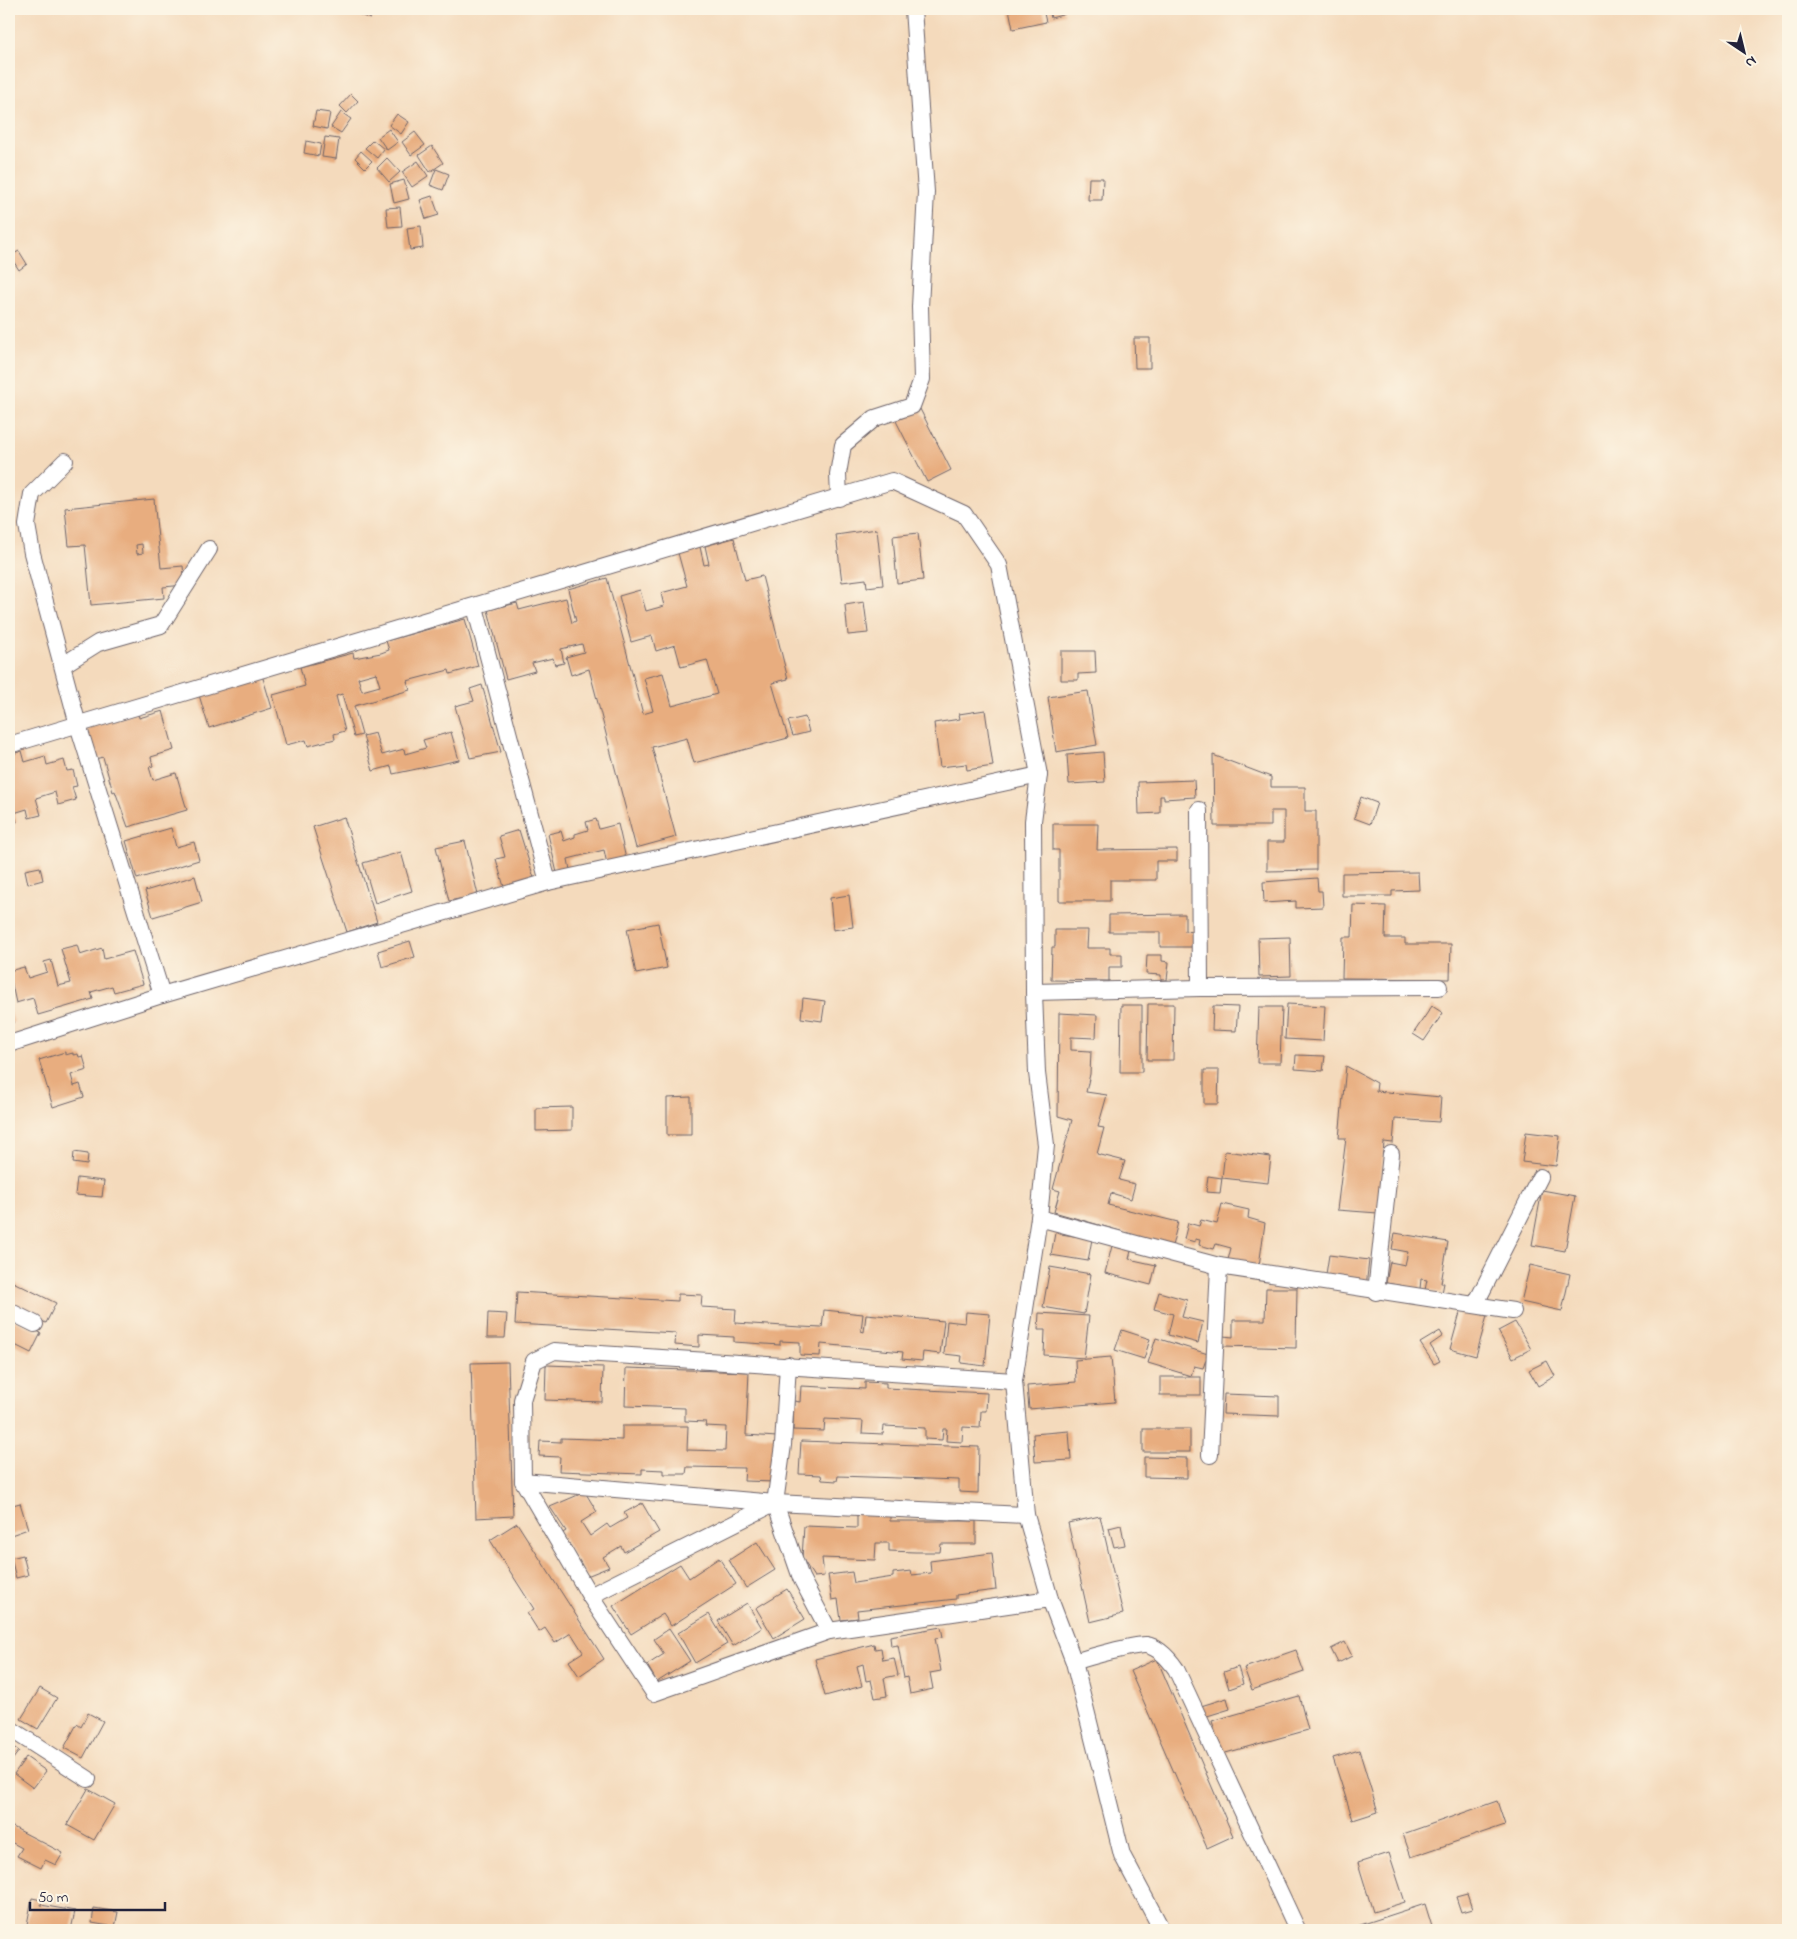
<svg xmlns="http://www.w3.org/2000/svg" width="1797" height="1939" font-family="'Indie Flower',sans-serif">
	<rect width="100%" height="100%" fill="#fcf5e5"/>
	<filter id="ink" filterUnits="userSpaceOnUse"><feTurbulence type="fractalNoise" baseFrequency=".02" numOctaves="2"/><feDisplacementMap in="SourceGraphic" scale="10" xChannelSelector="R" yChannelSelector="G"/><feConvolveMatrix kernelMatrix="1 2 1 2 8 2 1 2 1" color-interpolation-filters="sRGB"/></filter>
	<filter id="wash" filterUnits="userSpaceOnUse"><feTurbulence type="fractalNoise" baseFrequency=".0096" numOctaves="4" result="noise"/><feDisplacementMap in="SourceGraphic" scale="20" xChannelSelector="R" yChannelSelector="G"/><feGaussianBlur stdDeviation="1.12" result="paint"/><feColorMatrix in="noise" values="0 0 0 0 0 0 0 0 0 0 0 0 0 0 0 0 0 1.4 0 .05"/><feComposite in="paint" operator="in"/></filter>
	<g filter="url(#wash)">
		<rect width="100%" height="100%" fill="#f4dabc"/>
		<g id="blocks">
			<g fill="#e8ad7f" fill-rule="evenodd">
				<path d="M352,9H374L370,19L351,11Z"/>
				<path d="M1009,9H1043L1046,22L1013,29Z"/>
				<path d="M1049,9H1063L1065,14L1051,18Z"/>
				<path d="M351,94L358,101L347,113L340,106Z"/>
				<path d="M316,111L330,113L327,129L313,126Z"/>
				<path d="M341,112L351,119L341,133L331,127Z"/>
				<path d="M397,114L409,122L401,134L389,125Z"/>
				<path d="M389,129L398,142L387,150L378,137Z"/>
				<path d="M415,132L425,145L411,155L402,142Z"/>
				<path d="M325,137L339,139L336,159L322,157Z"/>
				<path d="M373,140L384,149L377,158L365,148Z"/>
				<path d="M306,141L321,144L319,156L304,153Z"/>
				<path d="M432,146L443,163L430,172L419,155Z"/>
				<path d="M361,151L372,161L365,168L355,158Z"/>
				<path d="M387,158L400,172L389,182L377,168Z"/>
				<path d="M418,161L428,176L412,187L402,172Z"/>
				<path d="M436,169L449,174L443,190L430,185Z"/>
				<path d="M1089,178H1103L1102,200H1088Z"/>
				<path d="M404,180L409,199L394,203L390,184Z"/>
				<path d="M432,196L439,215L426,219L420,200Z"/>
				<path d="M400,207L402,226L388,227L386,208Z"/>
				<path d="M421,226L423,248L410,250L407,228Z"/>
				<path d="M19,251L27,264L19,270L10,256Z"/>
				<path d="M1134,338H1150V368H1135Z"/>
				<path d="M920,409L951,470L927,482L896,421Z"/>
				<path d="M154,499L161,568L183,566L185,585L163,587L164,598L91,605L85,545L69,546L65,508ZM142,544L143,553L137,554L136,545Z"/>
				<path d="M877,529L883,585L867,587L866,579L842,582L836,535Z"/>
				<path d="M918,533L923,580L897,583L893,536Z"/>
				<path d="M734,538L745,580L762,576L788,679L772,683L788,738L694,763L687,738L652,747L676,837L636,848L589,669L571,675L566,657L584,652L582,644L561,649L564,663L555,665L553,658L532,663L535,671L506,679L488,610L517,603L519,610L566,598L572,623L576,621L568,589L607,578L643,714L653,711L644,678L663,673L672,706L717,694L707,660L681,667L675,645L656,651L652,636L631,642L619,596L640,590L646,611L664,606L661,593L687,586L678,553L700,547L704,565L709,564L705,546Z"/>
				<path d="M864,602L868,633L848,635L845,605Z"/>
				<path d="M465,619L478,666L450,674L449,670L407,681L410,690L354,706L362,735L354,737L342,694L336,696L345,731L334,734L335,739L308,746L306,740L286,745L273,695L305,686L300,667L353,653L354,658L381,653L389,650L386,641ZM376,673L380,686L362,691L358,678Z"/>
				<path d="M1061,651H1095L1096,673L1078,674V680H1061Z"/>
				<path d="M262,675L272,708L209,728L199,695Z"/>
				<path d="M482,685L501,752L470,758L455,706L474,701L470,689Z"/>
				<path d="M1088,691L1097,745L1056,752L1048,697Z"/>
				<path d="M985,710L993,766L967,770L966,764L940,767L934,723L960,719L959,714Z"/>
				<path d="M163,711L174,750L151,757L153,766L149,767L153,780L176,773L187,810L128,827L115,791L113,792L103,757L95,759L86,728L138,713L139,718Z"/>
				<path d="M805,717L809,732L793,736L788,721Z"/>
				<path d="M451,732L459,760L393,774L391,766L373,771L363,736L375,733L382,755L404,749L405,754L426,748L423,740Z"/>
				<path d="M22,751L25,762L45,756L47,765L64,760L67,771L73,770L77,786L72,787L76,800L58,805L55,792L36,798L41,815L29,818L27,809L14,813L17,822L9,824V755Z"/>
				<path d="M1103,752L1105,782L1069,784L1067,755Z"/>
				<path d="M1213,755L1271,777V787H1305V811H1316V870L1267,871V842H1284V811H1271V826H1214Z"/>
				<path d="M1194,780L1195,797L1164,799V796H1160V813L1139,814L1138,782Z"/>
				<path d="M1361,797L1377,803L1370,824L1354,818Z"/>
				<path d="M344,817L377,922L347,932L313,827Z"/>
				<path d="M596,819L599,829L618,824L626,859L607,864L604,850L568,859L570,870L557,873L548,834L561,831L564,841L575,837V834L588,830L586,822Z"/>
				<path d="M1053,824H1098L1097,850L1177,849V861H1156V880H1110V901H1059V850H1053Z"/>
				<path d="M171,828L176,847L194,842L199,860L137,879L126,841Z"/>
				<path d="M519,830L534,878L504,887L496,859L505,857L499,836Z"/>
				<path d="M465,841L478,895L449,901L436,847Z"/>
				<path d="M401,852L412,891L375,903L363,863Z"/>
				<path d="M40,867L43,880L28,884L25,870Z"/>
				<path d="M1418,872L1419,890L1392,891V896H1342V873Z"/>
				<path d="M195,876L202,902L153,917L145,891Z"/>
				<path d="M1317,878L1318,891H1322L1323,907L1296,908V901L1264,903L1263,882Z"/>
				<path d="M849,895L853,927L833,930L830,898Z"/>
				<path d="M1353,905L1386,906L1385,938H1405V944H1451L1450,979L1342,978L1343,937H1352Z"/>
				<path d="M1185,914V931L1193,932V947H1160V932H1109V915Z"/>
				<path d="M658,923L667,968L636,974L627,929Z"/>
				<path d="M1055,930H1088L1087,948H1110V954H1122V967H1109V981L1051,980L1052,947H1055Z"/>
				<path d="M1290,937L1291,976L1259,977L1258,938Z"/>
				<path d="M410,941L415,957L382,967L378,951Z"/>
				<path d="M77,945L80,955L102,948L104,959L133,951L143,984L114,992L112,986L91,992L93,999L38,1015L33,998L16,1003L9,971L24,967L28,978L47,972L44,962L51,960L58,986L71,983L61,949Z"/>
				<path d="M1147,955H1162V961L1169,962L1167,980H1161V975L1146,974Z"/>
				<path d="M803,998L825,1001L822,1021L801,1018Z"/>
				<path d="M1148,1004H1174L1173,1060H1147Z"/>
				<path d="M1287,1004L1325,1006L1323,1041L1285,1039Z"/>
				<path d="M1121,1005H1142V1072H1120Z"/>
				<path d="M1213,1006L1238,1007L1236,1031L1212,1030Z"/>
				<path d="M1432,1006L1443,1013L1424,1041L1413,1034Z"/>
				<path d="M9,1007L14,1022L9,1023Z"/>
				<path d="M1259,1007H1282L1280,1063H1257Z"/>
				<path d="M1059,1013L1097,1015L1096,1038L1071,1037V1050L1091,1051L1090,1074L1086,1092L1107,1095L1098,1127L1104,1128L1097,1154L1125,1161L1119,1180L1135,1184L1131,1199L1111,1193L1108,1205L1178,1222L1172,1246L1054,1212L1060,1191L1053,1189L1072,1120L1058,1116Z"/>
				<path d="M65,1052V1055L73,1053V1055L78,1054L79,1057L83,1056L87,1070L71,1075L74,1086L80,1084L84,1097L53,1107L39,1060Z"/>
				<path d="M1296,1055L1325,1056L1323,1071L1295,1069Z"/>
				<path d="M1346,1066L1377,1083L1376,1091L1441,1097L1439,1122L1395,1119L1393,1143L1384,1142L1378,1213L1337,1210L1346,1138H1339Z"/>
				<path d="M1204,1070H1219L1218,1104H1204Z"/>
				<path d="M691,1097V1135H667V1098Z"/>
				<path d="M572,1107V1130L536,1131V1108Z"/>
				<path d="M1526,1132L1560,1136L1556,1166L1522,1162Z"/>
				<path d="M1225,1151L1271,1157L1268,1183L1222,1178Z"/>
				<path d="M74,1152L88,1154L87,1165L73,1163Z"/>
				<path d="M1208,1176L1222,1178L1220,1193L1206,1192Z"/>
				<path d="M77,1178L104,1181L102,1197L75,1195Z"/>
				<path d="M1542,1190L1575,1196L1565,1251L1532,1245Z"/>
				<path d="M1222,1204L1249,1210L1248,1218L1265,1223L1259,1266L1228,1260L1231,1248L1216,1244L1214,1249L1199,1245L1200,1240L1195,1239V1242L1184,1239L1188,1223L1199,1226L1201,1220L1217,1224Z"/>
				<path d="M1055,1233L1092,1239L1088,1261L1051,1255Z"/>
				<path d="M1395,1233L1448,1242L1441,1283H1444L1442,1293L1425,1290L1427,1280L1421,1279L1420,1289L1386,1283L1390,1262L1405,1265L1408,1252L1392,1249Z"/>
				<path d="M1112,1246L1131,1251L1129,1259L1156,1265L1151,1285L1105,1273Z"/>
				<path d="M1329,1255L1369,1260L1366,1287L1325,1281Z"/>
				<path d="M1530,1265L1570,1274L1562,1311L1521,1302Z"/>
				<path d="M1050,1267L1091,1274L1084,1314L1043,1307Z"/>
				<path d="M9,1280L56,1303L46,1323L9,1305Z"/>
				<path d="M1266,1288H1297L1296,1348L1223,1346V1336L1233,1337V1320H1265Z"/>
				<path d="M517,1292L678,1301V1294L702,1295L701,1307L736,1309L735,1323L801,1327L822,1328L824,1310L863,1314L861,1331L864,1332L866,1314L944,1321L940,1354L923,1352L922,1361L902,1359L903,1352L821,1344L820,1356L800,1355V1342L780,1341V1345L734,1342V1337L699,1335V1347L675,1345L676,1333L515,1324Z"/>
				<path d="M1159,1292L1187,1300L1182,1317L1203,1322L1198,1343L1168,1335L1173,1314L1154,1309Z"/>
				<path d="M1461,1309L1487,1316L1476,1356L1450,1349Z"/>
				<path d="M966,1312L990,1314L985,1366L961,1363L962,1356L944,1354L947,1321L965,1323Z"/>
				<path d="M488,1313L507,1314L505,1338H487Z"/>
				<path d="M1039,1313L1089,1316L1084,1358L1044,1355L1045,1330H1038Z"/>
				<path d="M9,1318L41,1333L31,1353L9,1342Z"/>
				<path d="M1515,1322L1531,1349L1513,1358L1498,1331Z"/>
				<path d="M1122,1330L1150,1339L1144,1359L1115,1350Z"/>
				<path d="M1440,1331L1443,1336L1430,1345L1440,1361L1434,1364L1420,1343Z"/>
				<path d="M1156,1338L1208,1354L1203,1368L1194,1366L1191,1376L1148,1363Z"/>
				<path d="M1111,1357L1115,1402L1029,1409L1027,1386L1076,1382L1075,1360Z"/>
				<path d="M1547,1361L1555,1376L1538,1386L1529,1370Z"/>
				<path d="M508,1362L513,1516L476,1518L471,1363Z"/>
				<path d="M546,1365L603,1367L602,1402L545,1400Z"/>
				<path d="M626,1368L749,1372L746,1435L777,1437L775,1482L744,1481L745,1468L687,1467L686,1474H664V1470L642,1469V1474L559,1471L560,1457L539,1456L540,1441L561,1442V1438L622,1440V1426H688L687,1450L725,1451L726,1427L705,1426L706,1422L685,1421V1408L625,1406Z"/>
				<rect x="1160" y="1377" width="41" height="18"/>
				<path d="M865,1382L886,1383V1388L987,1393L986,1411H981L980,1428L963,1427L962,1442L946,1441L947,1429H943L942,1440L925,1439V1428L884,1426L883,1434L862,1433L863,1421L825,1419L824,1431L793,1430L794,1401L800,1402L801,1386L865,1389Z"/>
				<path d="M1224,1394L1279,1396V1416L1223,1414Z"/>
				<rect x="1143" y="1429" width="47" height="23"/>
				<path d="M1069,1431L1071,1460L1035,1462L1033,1434Z"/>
				<path d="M801,1441L979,1447L978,1493L959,1492V1480L838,1476L837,1481L822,1480L821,1475L799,1474Z"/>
				<path d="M1144,1457L1187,1458V1478L1144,1477Z"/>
				<path d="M585,1492L597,1512L581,1522L590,1536L607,1524L610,1528L627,1518L624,1513L642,1503L659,1532L624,1552L621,1546L603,1557L609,1567L587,1576L561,1534L566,1531L550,1507Z"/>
				<path d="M20,1503L28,1529L11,1535L9,1506Z"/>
				<path d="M857,1513L890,1514V1521H976V1544H941L940,1552H915L889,1551V1543H876L875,1560L822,1558L824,1576L814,1577L802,1558L804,1526L857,1528Z"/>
				<path d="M1100,1516L1123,1614L1090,1622L1068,1523Z"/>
				<path d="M517,1523L604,1659L579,1676L569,1661L583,1652L571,1633L555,1643L545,1628L539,1632L527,1613L534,1609L490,1540Z"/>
				<path d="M1121,1525L1125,1545L1114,1547L1109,1528Z"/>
				<path d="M757,1542L775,1570L746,1588L729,1560Z"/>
				<path d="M992,1553L996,1590L956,1595V1599L857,1610L858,1618L841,1620L838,1599L832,1600L828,1575L852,1572L854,1583L893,1577V1573L911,1571L912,1575L931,1573L930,1561Z"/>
				<path d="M23,1555L28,1575L16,1578L11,1558Z"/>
				<path d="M719,1558L736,1584L671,1626L663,1614L631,1634L613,1606L680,1564L689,1578Z"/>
				<path d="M9,1561L13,1578L9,1580Z"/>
				<path d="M787,1589L805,1619L774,1638L756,1608Z"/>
				<path d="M747,1603L762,1628L733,1646L718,1621Z"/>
				<path d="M709,1614L727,1644L695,1663L678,1633Z"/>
				<path d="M941,1627L943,1637L935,1638L941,1671L930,1673L933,1689L910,1694L907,1677L904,1678L898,1645L891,1646L890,1636Z"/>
				<path d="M669,1629L690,1661L657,1682L647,1665L664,1654L654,1639Z"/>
				<path d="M1345,1642L1352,1656L1338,1663L1331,1649Z"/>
				<path d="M874,1644L875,1649L881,1648L883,1660L894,1658L898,1675L884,1678L887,1696L875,1698L871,1680L866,1681L863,1664L857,1666L862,1686L825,1696L815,1659Z"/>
				<path d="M1296,1650L1304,1672L1252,1690L1244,1668Z"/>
				<path d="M1157,1659L1233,1836L1207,1848L1130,1671Z"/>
				<path d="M1238,1667L1243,1684L1229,1689L1224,1672Z"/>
				<path d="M40,1688L57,1698L38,1729L21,1719Z"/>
				<path d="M1299,1696L1308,1730L1222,1754L1212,1721Z"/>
				<path d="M1227,1698L1230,1709L1204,1717L1201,1706Z"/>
				<path d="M88,1713L103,1721L83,1758L64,1748L77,1724L81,1727Z"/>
				<path d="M9,1744L19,1751L9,1764Z"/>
				<path d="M1359,1750L1378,1812L1353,1820L1333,1758Z"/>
				<path d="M26,1757L46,1771L33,1788L14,1774Z"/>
				<path d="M88,1789L115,1804L94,1840L67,1825Z"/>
				<path d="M1497,1801L1505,1825L1411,1857L1403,1834Z"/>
				<path d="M9,1825L63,1853L56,1865L45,1860L41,1868L17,1856L22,1848L9,1841Z"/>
				<path d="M1389,1853L1405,1902L1373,1912L1358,1863Z"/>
				<path d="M1467,1894L1472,1909L1461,1912L1456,1897Z"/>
				<path d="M32,1898L42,1900L41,1905L75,1911L71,1930H26Z"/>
				<path d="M1425,1904L1433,1930H1345Z"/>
				<path d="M94,1908L118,1912L115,1927L92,1923Z"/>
			</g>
		</g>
	</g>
	<g filter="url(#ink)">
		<use href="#blocks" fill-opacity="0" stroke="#6c6268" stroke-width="1"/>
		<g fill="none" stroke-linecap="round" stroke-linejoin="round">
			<g stroke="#6c6268" stroke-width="18">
				<g id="street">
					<path d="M65,461L32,494L27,525L32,553L78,725L162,995"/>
					<path d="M839,498L838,474L843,445L875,418L912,406L922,379L920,307L926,192L913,9"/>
					<path d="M475,607L548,882"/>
					<path d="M63,665L98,643L161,625L209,549"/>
					<path d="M9,745L892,481L964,514L999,565L1039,775L1033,821L1034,992L1037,1073L1046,1145L1039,1218L1014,1381L1026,1515L1050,1599L1074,1662L1122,1855L1162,1930"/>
					<path d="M1199,810L1200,988"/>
					<path d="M1034,992L1200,988L1439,987"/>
					<path d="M9,1044L162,995L548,882L1039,775"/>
					<path d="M1039,1218L1219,1266L1513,1311"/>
					<path d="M1376,1292L1391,1154"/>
					<path d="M1475,1305L1540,1177"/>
					<path d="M9,1311L35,1324"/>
					<path d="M788,1365L783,1445L775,1503L801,1578L829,1631"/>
					<path d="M1014,1381L554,1351L534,1361L522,1400L523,1481L590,1596L654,1693L829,1631L1050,1599"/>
					<path d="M1210,1455L1219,1266"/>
					<path d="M523,1481L775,1503L1026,1515"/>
					<path d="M590,1596L775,1503"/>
					<path d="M1074,1662C1086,1658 1135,1644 1146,1645C1159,1647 1169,1659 1176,1669L1297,1929L1294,1930"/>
					<path d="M9,1728L88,1779"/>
				</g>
			</g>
			<use href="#street" stroke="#fff" stroke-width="16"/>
		</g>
	</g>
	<rect width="1797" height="1939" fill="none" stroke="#fcf5e5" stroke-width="30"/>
	<g transform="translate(1744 52) rotate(145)" stroke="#fcf5e5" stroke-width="4" paint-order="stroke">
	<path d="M0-4L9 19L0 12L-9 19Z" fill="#22223b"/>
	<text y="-8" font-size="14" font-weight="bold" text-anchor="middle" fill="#22223b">N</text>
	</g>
	<path d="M30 1902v8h135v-8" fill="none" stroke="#22223b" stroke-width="2.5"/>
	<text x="38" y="1902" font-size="15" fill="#22223b" stroke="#fcf5e5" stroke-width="4" paint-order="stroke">50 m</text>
</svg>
